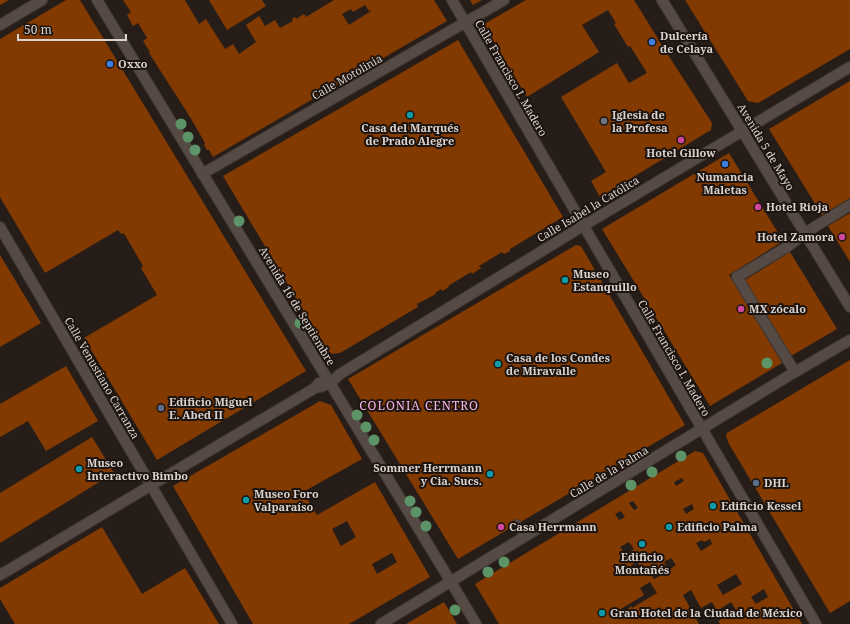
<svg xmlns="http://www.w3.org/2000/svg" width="850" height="624" font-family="'Noto Serif',serif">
	<rect width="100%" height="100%" fill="#271d18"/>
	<g fill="#823a00" fill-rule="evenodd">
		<path d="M0,0H9L0,5Z"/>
		<path d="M66,0H80L306,371L157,460L84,338L157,295L141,268L143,266L125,235L123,233L121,234L118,230L45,273L0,197V39Z"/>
		<path d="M123,0H185L199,24L206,19L225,49L233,44L239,54L256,42L246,25L259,16L265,26L275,20L280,28L293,21L292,19L295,17L296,19L304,14L306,17L334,0H434L447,21L213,157L209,150H207L204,145L205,143L190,117L149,53L150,52L143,41L147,38L138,23L133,26L127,15L131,12ZM365,5L369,11L371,10V11L349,25L342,14L351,9L353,12Z"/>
		<path d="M209,0H262L266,6L227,30Z"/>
		<path d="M470,0H482L473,5Z"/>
		<path d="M526,0H634L670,58L712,123L711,130L600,197L591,181L606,172L561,97L617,63L629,83L647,73L630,46L628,47L614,24L616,23L608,10L582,25L599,52L527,97L484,26V24Z"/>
		<path d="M685,0H850V49L758,103L748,101Z"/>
		<path d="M458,40L563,217L510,249V251L504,254L502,252L479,266L481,268L472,274L471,272L448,286L449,287L442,291L441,289L435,293L436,294L417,304L418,307L340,353L332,354L327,350L223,176Z"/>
		<path d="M850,81V198L822,215L769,129Z"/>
		<path d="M729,153L783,241L729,275L782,363L710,406L602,229Z"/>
		<path d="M850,213V262L828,226Z"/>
		<path d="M576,245L581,246L685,425L458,559L348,379Z"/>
		<path d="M790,252L837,329L791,356L745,280Z"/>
		<path d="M0,255L41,323L0,347Z"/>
		<path d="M850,360V601L830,613L729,444L726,436L727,433Z"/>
		<path d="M66,366L98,421L46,451L28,421L0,437V404Z"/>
		<path d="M320,401L331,405L362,459L303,492L317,515L375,482L430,577L349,624H253L173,486ZM347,521L356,537L341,546L332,529ZM392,553L397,562L377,574L372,564Z"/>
		<path d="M92,437L114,473L0,543V493Z"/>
		<path d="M695,451L703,453L802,624H720L718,621L736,610L731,602L717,611L712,602L701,608L691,590L683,595L699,624H499L475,584ZM682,478L684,481L676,486L674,482ZM633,501L638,508L634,510L629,503ZM692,504L694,509L686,514L683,509ZM621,511L625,517L619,520L615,514ZM710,539L712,544L701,551L696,543L702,540L704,542ZM629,542L634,549L625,555L620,547ZM647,554L650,560L644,563L641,557ZM671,558L676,565L669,570L664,562ZM637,562L640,566L634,570L631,565ZM656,570L660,576L654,579L650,573ZM736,574L742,584L723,595L717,585ZM650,582L657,593L632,608V606L618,615L616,612L644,595L640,588ZM764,589L768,597L756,604L751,597Z"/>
		<path d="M102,527L142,594L185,568L219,624H15L0,599V588Z"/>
		<path d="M444,602L457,624H406Z"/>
	</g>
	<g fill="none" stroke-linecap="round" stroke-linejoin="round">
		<g stroke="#403835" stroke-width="10">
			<path id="service" d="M517,524L525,537"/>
		</g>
		<g stroke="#403835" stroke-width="12">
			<g id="pedestrian">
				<path d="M452,0L816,624"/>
				<path d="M202,174L504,0"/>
				<path d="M805,233L850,205"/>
				<path d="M758,312L795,372"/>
				<path d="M451,582L476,624"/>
			</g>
		</g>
		<g stroke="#403835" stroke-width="12">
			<g id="minor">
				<path d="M97,0L451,582"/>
				<path d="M0,227L232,624"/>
				<path d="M758,312L737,277L787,247L805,233"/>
				<path d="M381,624L795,372L850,340"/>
			</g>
		</g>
		<g stroke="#403835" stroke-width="12">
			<g id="tertiary">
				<path d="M662,0L850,307"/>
				<path d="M0,25L42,0"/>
				<path d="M315,388C326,387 333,382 340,374L583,226L850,67"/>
				<path d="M0,575L315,388L319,383"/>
			</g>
		</g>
		<use href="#service" stroke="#554a44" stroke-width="8"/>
		<use href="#pedestrian" stroke="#554a44" stroke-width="10"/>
		<use href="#minor" stroke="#554a44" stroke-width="10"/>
		<use href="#tertiary" stroke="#554a44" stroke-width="10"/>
	</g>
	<g fill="#5d9467">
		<circle cx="181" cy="124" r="5.5"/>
		<circle cx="188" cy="137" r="5.5"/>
		<circle cx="195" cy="150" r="5.5"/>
		<circle cx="239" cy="221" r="5.5"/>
		<circle cx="300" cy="323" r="5.5"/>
		<circle cx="767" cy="363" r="5.5"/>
		<circle cx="357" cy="415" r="5.5"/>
		<circle cx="366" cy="427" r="5.5"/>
		<circle cx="374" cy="440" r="5.5"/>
		<circle cx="681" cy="456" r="5.5"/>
		<circle cx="652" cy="472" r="5.5"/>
		<circle cx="631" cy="485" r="5.5"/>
		<circle cx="410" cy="501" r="5.5"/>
		<circle cx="416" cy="512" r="5.5"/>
		<circle cx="426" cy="526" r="5.5"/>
		<circle cx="504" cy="562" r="5.5"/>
		<circle cx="488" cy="572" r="5.5"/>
		<circle cx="455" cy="610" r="5.5"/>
	</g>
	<g fill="#3f7fe0" stroke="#1d140f" stroke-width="1.5">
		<circle cx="652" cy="42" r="4"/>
		<circle cx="110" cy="64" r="4"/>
		<circle cx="725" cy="164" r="4"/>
	</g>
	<g fill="#0f9aa8" stroke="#1d140f" stroke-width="1.5">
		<circle cx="410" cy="115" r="4"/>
		<circle cx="565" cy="280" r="4"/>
		<circle cx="498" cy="364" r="4"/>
		<circle cx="79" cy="469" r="4"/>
		<circle cx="490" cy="474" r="4"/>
		<circle cx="246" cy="500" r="4"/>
		<circle cx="713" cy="506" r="4"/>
		<circle cx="669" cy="527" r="4"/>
		<circle cx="642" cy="544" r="4"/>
		<circle cx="602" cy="613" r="4"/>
	</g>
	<circle fill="#6b7280" stroke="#1d140f" stroke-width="1.5" cx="604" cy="121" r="4"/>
	<g fill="#d1479c" stroke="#1d140f" stroke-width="1.5">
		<circle cx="681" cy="140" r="4"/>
		<circle cx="758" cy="207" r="4"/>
		<circle cx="842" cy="237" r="4"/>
		<circle cx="741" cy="309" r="4"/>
		<circle cx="501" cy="527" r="4"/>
	</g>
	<g fill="#5c6f8a" stroke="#1d140f" stroke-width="1.5">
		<circle cx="161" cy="408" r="4"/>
		<circle cx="756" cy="483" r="4"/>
	</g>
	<g text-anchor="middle" stroke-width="4" stroke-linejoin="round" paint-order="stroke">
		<g font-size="11" font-weight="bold" fill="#dad3cf" stroke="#1d140f" text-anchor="start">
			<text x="660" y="40">Dulcería<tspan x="660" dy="13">de Celaya</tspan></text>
			<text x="118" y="68">Oxxo</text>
			<text x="612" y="119">Iglesia de<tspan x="612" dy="13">la Profesa</tspan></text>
			<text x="410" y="132" text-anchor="middle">Casa del Marqués<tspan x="410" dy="13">de Prado Alegre</tspan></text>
			<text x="681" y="157" text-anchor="middle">Hotel Gillow</text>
			<text x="725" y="181" text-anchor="middle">Numancia<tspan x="725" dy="13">Maletas</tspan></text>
			<text x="766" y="211">Hotel Rioja</text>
			<text x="834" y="241" text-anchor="end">Hotel Zamora</text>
			<text x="573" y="278">Museo<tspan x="573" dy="13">Estanquillo</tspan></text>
			<text x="749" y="313">MX zócalo</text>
			<text x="506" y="362">Casa de los Condes<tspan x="506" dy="13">de Miravalle</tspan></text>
			<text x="169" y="406">Edificio Miguel<tspan x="169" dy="13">E. Abed II</tspan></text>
			<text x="87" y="467">Museo<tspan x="87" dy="13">Interactivo Bimbo</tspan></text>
			<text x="482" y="472" text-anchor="end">Sommer Herrmann<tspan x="482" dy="13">y Cia. Sucs.</tspan></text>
			<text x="764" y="487">DHL</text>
			<text x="254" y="498">Museo Foro<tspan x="254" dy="13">Valparaíso</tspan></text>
			<text x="721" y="510">Edificio Kessel</text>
			<text x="509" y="531">Casa Herrmann</text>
			<text x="677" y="531">Edificio Palma</text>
			<text x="642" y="561" text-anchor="middle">Edificio<tspan x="642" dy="13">Montañés</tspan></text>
			<text x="610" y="617">Gran Hotel de la Ciudad de México</text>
		</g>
		<g font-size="11" fill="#dad3cf" stroke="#1d140f">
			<text transform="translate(347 77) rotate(-30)" y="4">Calle Motolinia</text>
			<text transform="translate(511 78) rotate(60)" y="4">Calle Francisco I. Madero</text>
			<text transform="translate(766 147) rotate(59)" y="4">Avenida 5 de Mayo</text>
			<text transform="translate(588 209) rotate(-31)" y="4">Calle Isabel la Católica</text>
			<text transform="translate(297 306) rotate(59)" y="4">Avenida 16 de Septiembre</text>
			<text transform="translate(674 358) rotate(60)" y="4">Calle Francisco I. Madero</text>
			<text transform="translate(102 378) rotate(60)" y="4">Calle Venustiano Carranza</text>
			<text transform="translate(609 472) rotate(-31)" y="4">Calle de la Palma</text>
		</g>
		<g font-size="12" letter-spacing="1" fill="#f8b6e9" stroke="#1d140f">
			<text x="419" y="410">COLONIA CENTRO</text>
		</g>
	</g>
	<path d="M18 34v6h108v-6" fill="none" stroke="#dad3cf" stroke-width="2"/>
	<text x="24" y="34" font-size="12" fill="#dad3cf" stroke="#1d140f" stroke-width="3" paint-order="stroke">50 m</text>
</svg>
